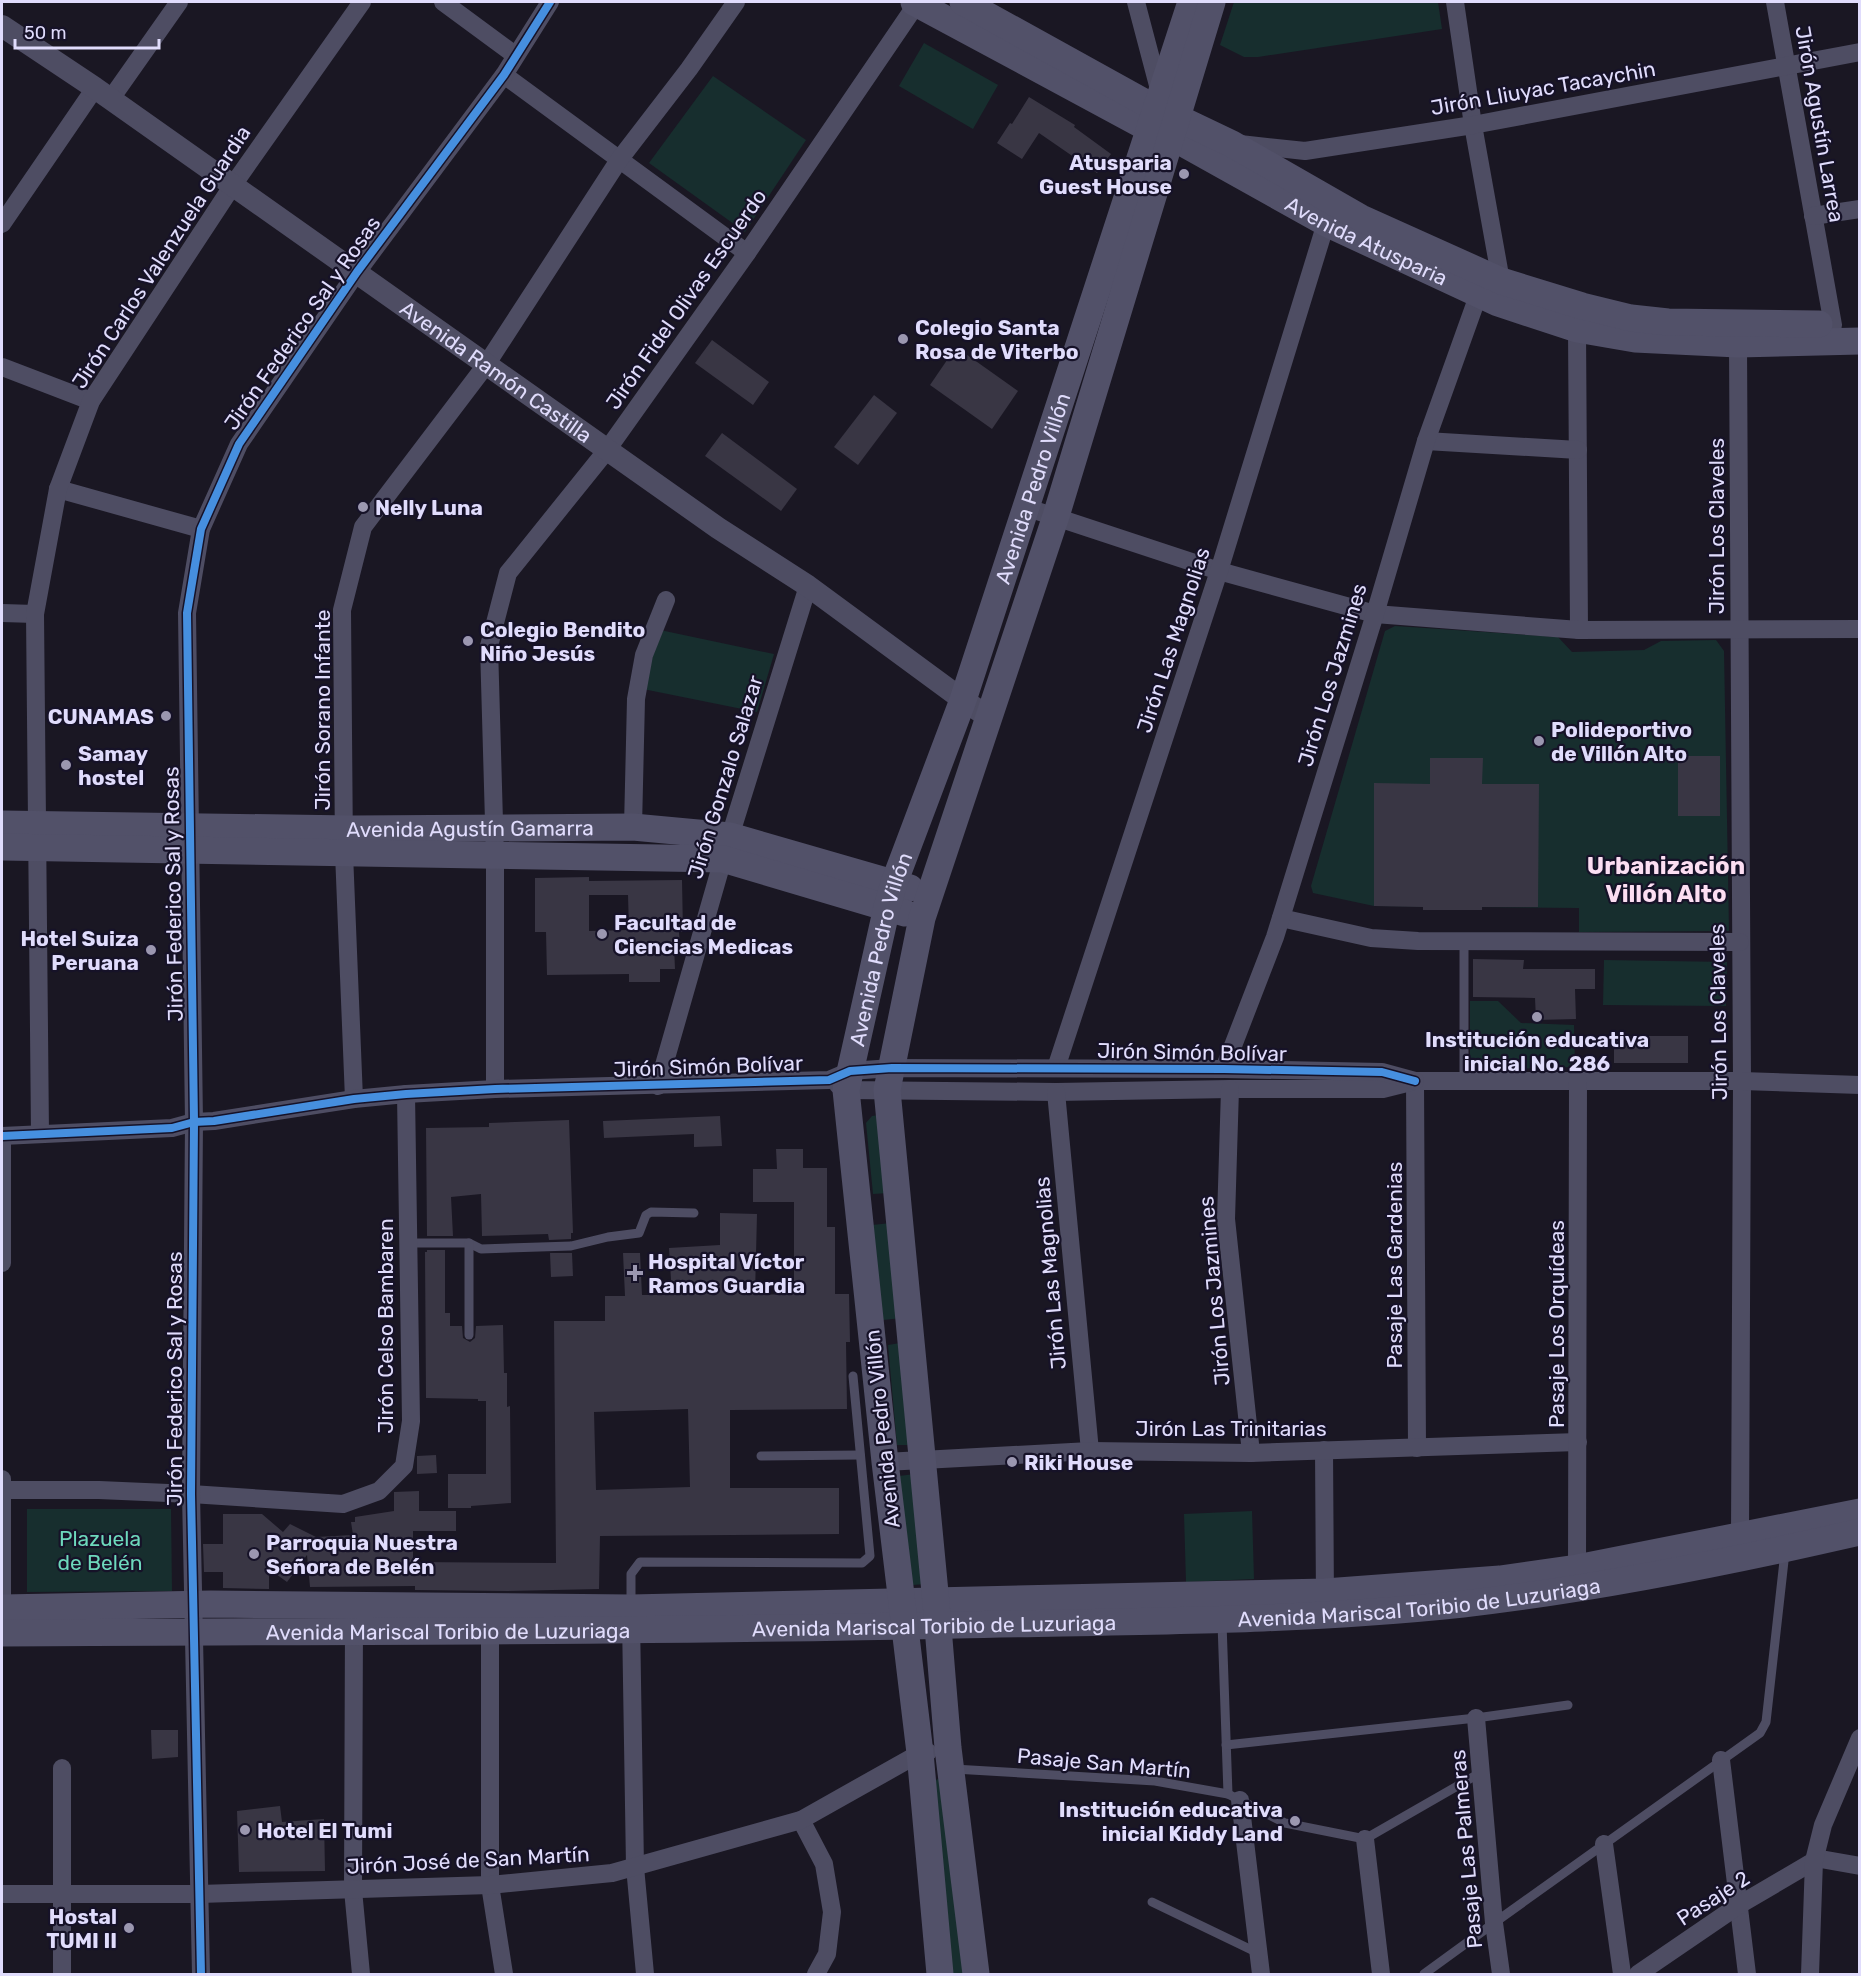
<svg xmlns="http://www.w3.org/2000/svg" width="1861" height="1976" viewBox="0 0 1861 1976" font-family="Rubik,sans-serif">
<style>
.green{fill:#172e2e}
.building{fill:#393644;fill-rule:evenodd}
.lines{fill:none;stroke-linecap:round;stroke-linejoin:round}
.service{stroke:#4e4d63;stroke-width:9}
.minor{stroke:#4e4d63;stroke-width:18}
.tertiary{stroke:#4e4d63;stroke-width:22}
.secondary{stroke:#525169;stroke-width:27}
.cycleway-casing{stroke:#161228;stroke-width:11}
.cycleway{stroke:#468fdf;stroke-width:8}
.poi-dot{fill:#9b97b0;stroke:#161228;stroke-width:2}
.labels{text-anchor:middle;dominant-baseline:central;stroke-width:4.5;stroke-linejoin:round;paint-order:stroke}
.street-label{font-size:21px;fill:#e0dcfc;stroke:#161228}
.poi-label{font-size:21px;font-weight:bold;fill:#e0dcfc;stroke:#161228;text-anchor:start}
.park-label{font-size:21px;fill:#6dd8bc;stroke:#161228}
.quarter-label{font-size:24px;font-weight:bold;fill:#fcdef2;stroke:#161228}
</style>
<rect width="100%" height="100%" fill="#1a1723"/>
<!-- green -->
<g class="green">
<polygon points="1234,2 1438,2 1442,29 1258,57 1244,57 1220,45"/>
<polygon points="924,43 998,85 973,129 899,86"/>
<polygon points="713,76 806,140 745,232 649,163"/>
<polygon points="1395,626 1558,637 1572,652 1644,650 1661,641 1716,640 1724,651 1729,931 1579,932 1579,908 1374,906 1313,893 1311,886 1385,631"/>
<polygon points="660,630 774,654 757,712 643,689"/>
<polygon points="1604,960 1727,962 1726,1006 1603,1005"/>
<polygon points="1470,1001 1498,1001 1521,1023 1574,1025 1575,1067 1480,1070 1470,1060"/>
<polygon points="879,1115 889,1193 873,1194 866,1123 872,1116"/>
<polygon points="891,1223 902,1318 883,1320 872,1225"/>
<polygon points="906,1342 914,1445 897,1445 888,1345"/>
<polygon points="915,1474 927,1584 912,1585 899,1476"/>
<polygon points="27,1509 171,1509 172,1591 27,1592"/>
<polygon points="1252,1511 1254,1579 1186,1582 1184,1514"/>
<polygon points="939,1778 969,1974 951,1974 934,1782"/>
</g>
<!-- building -->
<g class="building">
<polygon points="1029,97 1075,125 1074,127 1111,154 1097,173 1039,133 1022,159 997,143 1010,123 1012,124"/>
<polygon points="712,340 769,382 753,405 695,363"/>
<polygon points="956,347 1018,391 992,429 930,385"/>
<polygon points="874,395 897,413 858,465 834,447"/>
<polygon points="722,433 797,489 781,511 705,456"/>
<rect x="1678" y="756" width="42" height="60"/>
<polygon points="1430,758 1483,758 1482,784 1539,784 1538,907 1482,907 1482,910 1423,910 1423,907 1374,906 1374,783 1430,784"/>
<path d="M589 877V881L682 880 683 932H679L680 946H674L675 969H660V982H629V974L547 975 546 932H535V878ZM589 895H628L629 930 589 931Z"/>
<polygon points="1473,959 1524,960 1523,969 1595,969 1595,989 1575,989 1576,1019 1536,1020 1535,998 1473,997"/>
<rect x="1614" y="1036" width="74" height="27"/>
<polygon points="720,1116 722,1146 694,1147 694,1134 604,1138 603,1121"/>
<polygon points="569,1120 573,1233 571,1233 571,1239 549,1240 548,1234 482,1236 481,1194 451,1197 453,1236 427,1236 426,1128 489,1127 489,1123"/>
<path d="M776 1149H803V1168H827V1227H835V1294H849L850 1342H846L847 1409 730 1410V1488H839V1534L600 1536 599 1589 506 1591 415 1590V1586L310 1587 307 1555 287 1582 269 1569V1589L223 1588V1572H204L203 1544H223V1514H262L283 1532 290 1524 316 1537 353 1535 351 1522H355V1517L394 1511V1492L419 1491V1511H456V1531H413V1562L556 1563 554 1321H605V1296H625L623 1253H640L642 1295H672L669 1248 720 1245V1213L757 1214 755 1295 794 1294V1202H753V1169H777ZM688 1409 690 1487 596 1490 594 1412Z"/>
<polygon points="427,1250 445,1250 445,1313 450,1313 450,1326 462,1326 463,1338 470,1342 475,1338 476,1326 503,1325 504,1373 507,1373 507,1407 510,1406 511,1503 471,1506 471,1508 448,1508 448,1474 486,1474 486,1401 478,1401 478,1399 426,1398 425,1252 427,1252"/>
<polygon points="550,1253 572,1253 573,1276 551,1277"/>
<polygon points="436,1455 437,1473 417,1474 417,1456"/>
<polygon points="151,1730 178,1730 178,1757 152,1759"/>
<polygon points="280,1806 282,1822 324,1819 325,1871 239,1872 237,1811"/>
</g>
<g class="lines">
<!-- service -->
<g class="service">
<polyline points="1464,1081 1464,943"/>
<polyline points="408,1243 469,1243 481,1249 571,1246 608,1237 639,1233 646,1215 651,1212 694,1213"/>
<polyline points="469,1243 469,1335"/>
<polyline points="761,1456 860,1455"/>
<polyline points="631,1606 631,1574 640,1562 862,1563 870,1556 853,1376"/>
<polyline points="1222,1623 1228,1794"/>
<polyline points="1226,1745 1476,1718 1568,1705"/>
<polyline points="954,1769 1155,1781 1228,1794 1285,1823 1365,1839 1480,1773"/>
<polyline points="1152,1902 1258,1953"/>
<polyline points="1424,1974 1494,1923 1760,1733 1766,1722 1785,1552"/>
</g>
<!-- minor -->
<g class="minor">
<polyline points="443,2 515,55"/>
<polyline points="1136,2 1160,93"/>
<polyline points="1455,2 1473,125 1501,281"/>
<polyline points="1775,2 1833,325"/>
<polyline points="504,75 747,253"/>
<polyline points="110,100 179,2"/>
<polyline points="1240,144 1305,151 1473,125 1860,52"/>
<polyline points="1813,216 1860,209"/>
<polyline points="2,224 95,88"/>
<polyline points="1577,329 1579,630"/>
<polyline points="1738,344 1742,1081 1740,1535"/>
<polyline points="2,367 91,401"/>
<polyline points="1426,441 1578,450"/>
<polyline points="58,489 201,529"/>
<polyline points="1025,507 1219,571 1375,614 1579,630 1860,629"/>
<polyline points="2,613 35,614"/>
<polyline points="633,827 636,699 644,655 666,600"/>
<polyline points="1281,918 1371,938 1418,941 1740,942"/>
<polyline points="1056,1068 1219,571 1326,223"/>
<polyline points="1224,1069 1275,937 1375,614 1426,441 1479,293"/>
<polyline points="1415,1081 1417,1448"/>
<polyline points="838,1085 846,1090 1056,1092 1230,1089 1383,1089 1415,1081 1742,1081 1860,1085"/>
<polyline points="658,1086 723,859 808,586"/>
<polyline points="495,1089 495,857 489,646 508,573 607,450 747,253 918,2"/>
<polyline points="1230,1089 1226,1219 1251,1453"/>
<polyline points="1056,1092 1090,1451"/>
<polyline points="354,1099 344,853 342,610 363,527 486,365 619,160 689,69 736,2"/>
<polyline points="40,1134 35,614 58,489 91,401 233,185 362,2"/>
<polyline points="2,1136 172,1128 194,1122 214,1121 354,1099 406,1094 495,1089 829,1080 850,1071 892,1068 1224,1069 1382,1072 1415,1081"/>
<polyline points="2,1263 2,1136"/>
<polyline points="1324,1450 1325,1601"/>
<polyline points="885,1462 1090,1451 1251,1453 1578,1442"/>
<polyline points="2,1490 99,1490 191,1494 343,1504 379,1491 404,1466 411,1421 406,1094"/>
<polyline points="1577,1568 1578,1080"/>
<polyline points="2,1618 2,1479"/>
<polyline points="631,1619 635,1867 645,1974"/>
<polyline points="354,1622 353,1890 361,1974"/>
<polyline points="490,1631 490,1885 504,1974"/>
<polyline points="1476,1718 1494,1923 1501,1974"/>
<polyline points="1721,1760 1747,1974"/>
<polyline points="1240,1800 1261,1974"/>
<polyline points="801,1820 824,1864 832,1912 827,1954 816,1974"/>
<polyline points="1365,1839 1381,1974"/>
<polyline points="1604,1844 1622,1974"/>
<polyline points="1815,1858 1860,1866"/>
<polyline points="2,1894 199,1894 490,1885 612,1873 801,1820 920,1753 928,1752"/>
<polyline points="62,1974 62,1768"/>
<polyline points="201,1974 191,1494 194,1122 187,613 201,529 239,444 357,272 504,75 550,2"/>
<polyline points="1638,1974 1739,1905 1814,1861"/>
<polyline points="1810,1974 1814,1861 1823,1825 1860,1738"/>
</g>
<!-- tertiary -->
<path class="tertiary" id="s1" d="M2 26 95 88 718 528 808 586 963 700 990 718"/>
<!-- secondary -->
<g class="secondary">
<path id="s2" d="M914 2 1148 128 1172 137 1326 223 1498 303 1577 329 1635 339 1738 344 1860 341"/>
<polyline points="963,2 1144,102 1232,144 1361,218 1501,281 1582,306 1631,318 1668,322 1819,324"/>
<path id="s3" d="M2 824 352 829 633 827 730 836 910 888"/>
<polyline points="2,847 723,859 905,913"/>
<polyline points="2,1608 211,1604 631,1608 1325,1592 1500,1579 1577,1568 1860,1512"/>
<path id="s4" d="M2 1633C320 1631 639 1632 957 1625 1126 1621 1295 1622 1463 1604 1596 1589 1729 1562 1860 1532"/>
<path id="s5" d="M940 1974 920 1753 885 1462 846 1090 887 907 894 883 963 700 1191 2"/>
<polyline points="976,1974 948,1748 936,1603 887,1090 922,918 1056,516 1212,2"/>
</g>
<!-- cycleway casing -->
<g class="cycleway-casing">
<g id="cycleway">
<polyline points="2,1136 172,1128 194,1122 214,1121 354,1099 406,1094 495,1089 829,1080 850,1071 892,1068 1224,1069 1382,1072 1415,1081"/>
<polyline points="201,1974 191,1494 194,1122 187,613 201,529 239,444 357,272 504,75 550,2"/>
</g>
</g>
<!-- cycleway -->
<use href="#cycleway" class="cycleway"/>
</g>
<!-- markers -->
<g class="poi-dot">
<circle cx="1184" cy="174" r="6"/>
<circle cx="903" cy="339" r="6"/>
<circle cx="363" cy="507" r="6"/>
<circle cx="468" cy="641" r="6"/>
<circle cx="166" cy="716" r="6"/>
<circle cx="1539" cy="741" r="6"/>
<circle cx="66" cy="765" r="6"/>
<circle cx="602" cy="934" r="6"/>
<circle cx="151" cy="950" r="6"/>
<circle cx="1537" cy="1017" r="6"/>
<path d="M632 1264h6v6h6v6h-6v6h-6v-6h-6v-6h6z"/>
<circle cx="1012" cy="1462" r="6"/>
<circle cx="254" cy="1554" r="6"/>
<circle cx="1295" cy="1821" r="6"/>
<circle cx="245" cy="1830" r="6"/>
<circle cx="129" cy="1928" r="6"/>
</g>
<g class="labels">
<!-- street labels -->
<g class="street-label">
<text transform="translate(1543 88) rotate(-10)">Jirón Lliuyac Tacaychin</text>
<text transform="translate(1820 124) rotate(80)">Jirón Agustín Larrea</text>
<text stroke="none"><textPath href="#s2" startOffset="512">Avenida Atusparia</textPath></text>
<text transform="translate(161 257) rotate(-57)">Jirón Carlos Valenzuela Guardia</text>
<text transform="translate(686 299) rotate(-55)">Jirón Fidel Olivas Escuerdo</text>
<text transform="translate(302 323) rotate(-55)">Jirón Federico Sal y Rosas</text>
<text stroke="none"><textPath href="#s1" startOffset="603">Avenida Ramón Castilla</textPath></text>
<text stroke="none"><textPath href="#s5" startOffset="1520">Avenida Pedro Villón</textPath></text>
<text transform="translate(1716 526) rotate(-90)">Jirón Los Claveles</text>
<text transform="translate(1173 640) rotate(-72)">Jirón Las Magnolias</text>
<text transform="translate(1332 675) rotate(-73)">Jirón Los Jazmines</text>
<text transform="translate(322 710) rotate(-90)">Jirón Sorano Infante</text>
<text transform="translate(725 777) rotate(-73)">Jirón Gonzalo Salazar</text>
<text stroke="none"><textPath href="#s3" startOffset="468">Avenida Agustín Gamarra</textPath></text>
<text transform="translate(173 894) rotate(-91)">Jirón Federico Sal y Rosas</text>
<text stroke="none"><textPath href="#s5" startOffset="1034">Avenida Pedro Villón</textPath></text>
<text transform="translate(1718 1012) rotate(-91)">Jirón Los Claveles</text>
<text transform="translate(1192 1052) rotate(1)">Jirón Simón Bolívar</text>
<text transform="translate(708 1066) rotate(-2)">Jirón Simón Bolívar</text>
<text transform="translate(1394 1265) rotate(-90)">Pasaje Las Gardenias</text>
<text transform="translate(1050 1273) rotate(-95)">Jirón Las Magnolias</text>
<text transform="translate(1214 1291) rotate(-95)">Jirón Los Jazmines</text>
<text transform="translate(1556 1324) rotate(-90)">Pasaje Los Orquídeas</text>
<text transform="translate(385 1326) rotate(-90)">Jirón Celso Bambaren</text>
<text transform="translate(174 1379) rotate(-90)">Jirón Federico Sal y Rosas</text>
<text x="1231" y="1428">Jirón Las Trinitarias</text>
<text transform="translate(882 1429) rotate(-96)">Avenida Pedro Villón</text>
<text stroke="none"><textPath href="#s4" startOffset="1418">Avenida Mariscal Toribio de Luzuriaga</textPath></text>
<text stroke="none"><textPath href="#s4" startOffset="932">Avenida Mariscal Toribio de Luzuriaga</textPath></text>
<text stroke="none"><textPath href="#s4" startOffset="446">Avenida Mariscal Toribio de Luzuriaga</textPath></text>
<text transform="translate(1104 1763) rotate(5)">Pasaje San Martín</text>
<text transform="translate(1466 1849) rotate(-95)">Pasaje Las Palmeras</text>
<text transform="translate(468 1860) rotate(-3)">Jirón José de San Martín</text>
<text transform="translate(1713 1898) rotate(-33)">Pasaje 2</text>
</g>
<!-- poi labels -->
<g class="poi-label">
<text x="1172" y="162" text-anchor="end">Atusparia<tspan x="1172" dy="24">Guest House</tspan></text>
<text x="915" y="327">Colegio Santa<tspan x="915" dy="24">Rosa de Viterbo</tspan></text>
<text x="375" y="507">Nelly Luna</text>
<text x="480" y="629">Colegio Bendito<tspan x="480" dy="24">Niño Jesús</tspan></text>
<text x="154" y="716" text-anchor="end">CUNAMAS</text>
<text x="1551" y="729">Polideportivo<tspan x="1551" dy="24">de Villón Alto</tspan></text>
<text x="78" y="753">Samay<tspan x="78" dy="24">hostel</tspan></text>
<text x="614" y="922">Facultad de<tspan x="614" dy="24">Ciencias Medicas</tspan></text>
<text x="139" y="938" text-anchor="end">Hotel Suiza<tspan x="139" dy="24">Peruana</tspan></text>
<text x="1537" y="1039" text-anchor="middle">Institución educativa<tspan x="1537" dy="24">inicial No. 286</tspan></text>
<text x="648" y="1261">Hospital Víctor<tspan x="648" dy="24">Ramos Guardia</tspan></text>
<text x="1024" y="1462">Riki House</text>
<text x="266" y="1542">Parroquia Nuestra<tspan x="266" dy="24">Señora de Belén</tspan></text>
<text x="1283" y="1809" text-anchor="end">Institución educativa<tspan x="1283" dy="24">inicial Kiddy Land</tspan></text>
<text x="257" y="1830">Hotel El Tumi</text>
<text x="117" y="1916" text-anchor="end">Hostal<tspan x="117" dy="24">TUMI II</tspan></text>
</g>
<!-- park labels -->
<g class="park-label">
<text x="100" y="1538">Plazuela<tspan x="100" dy="24">de Belén</tspan></text>
</g>
<!-- quarter labels -->
<g class="quarter-label">
<text x="1666" y="866">Urbanización<tspan x="1666" dy="28">Villón Alto</tspan></text>
</g>
</g>
<!-- border -->
<rect width="1861" height="1976" fill="none" stroke="#e0dcfc" stroke-width="6"/>
<!-- scale -->
<path d="M15 39v9h144v-9" fill="none" stroke="#e0dcfc" stroke-width="3"/>
<text x="24" y="39" font-size="18" fill="#e0dcfc" stroke="#161228" stroke-width="4.5" paint-order="stroke">50 m</text>
</svg>
